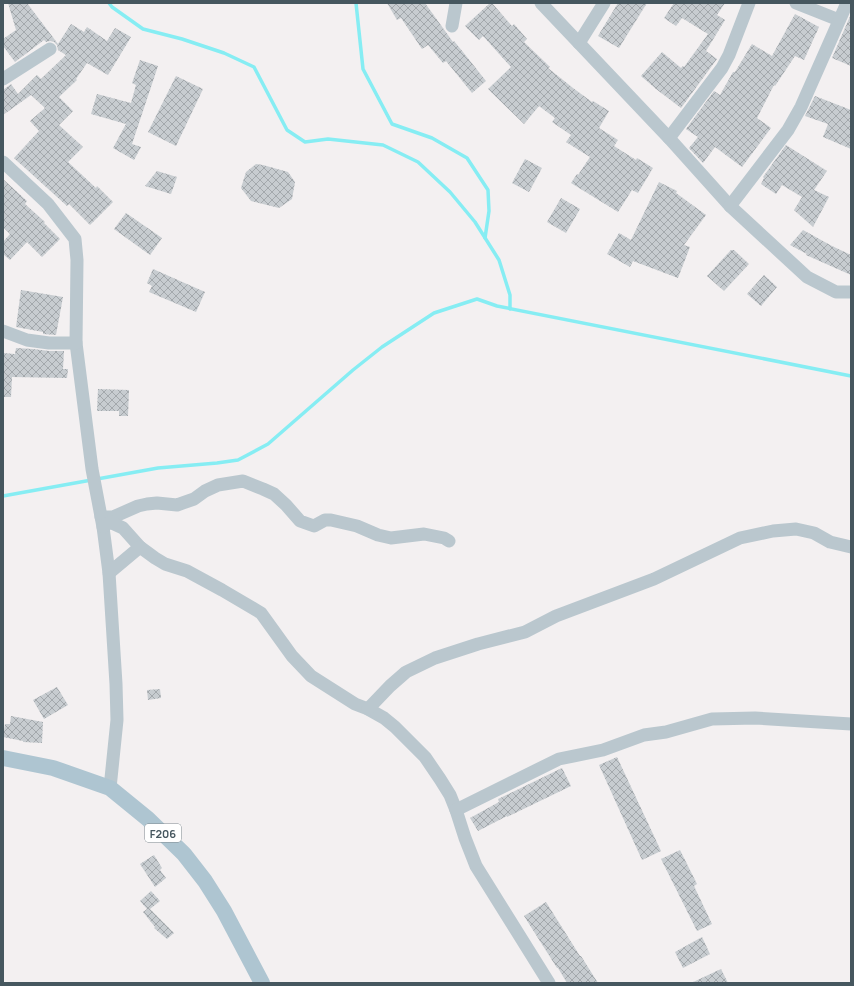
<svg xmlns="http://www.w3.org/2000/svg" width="854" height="986" viewBox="0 0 854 986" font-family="Manrope,sans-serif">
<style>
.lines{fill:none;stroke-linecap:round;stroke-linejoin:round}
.stream{stroke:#86edf3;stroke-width:3.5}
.building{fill:url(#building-cross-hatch)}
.minor{stroke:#bac7ce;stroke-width:13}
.major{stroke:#aec5d1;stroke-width:16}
.labels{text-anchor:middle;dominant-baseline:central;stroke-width:3;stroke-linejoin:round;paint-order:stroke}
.shield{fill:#fff;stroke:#7e898f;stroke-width:1}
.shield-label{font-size:11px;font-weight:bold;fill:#46575f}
</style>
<defs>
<pattern id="building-cross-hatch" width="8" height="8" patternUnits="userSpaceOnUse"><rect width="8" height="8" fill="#c7ccd0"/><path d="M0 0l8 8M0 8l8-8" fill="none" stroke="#a3a8ac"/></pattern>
</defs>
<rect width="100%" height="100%" fill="#f3f0f1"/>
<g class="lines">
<!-- stream -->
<g class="stream">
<polyline points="109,3 112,7 143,29 182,39 224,53 254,67 287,130 305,142 328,139 383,145 418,162 450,192 475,222 499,260 510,295 510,309"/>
<polyline points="356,3 363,69 392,124 432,138 467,158 488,190 489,211 485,238"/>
<polyline points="3,496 158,468 217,463 238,460 268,444 353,370 382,347 434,313 477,299 497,306 851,376"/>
</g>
</g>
<!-- building -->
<g class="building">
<polygon points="8,3 27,3 58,44 71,24 84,32 87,27 107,41 115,28 131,37 108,75 87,63 76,79 77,80 59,97 73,111 59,125 83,147 68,162 96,188 97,186 113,202 90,225 69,204 67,206 14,158 39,131 30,121 45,108 31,95 3,115 3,90 11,84 18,94 37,75 41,79 66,55 58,50 57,45 54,42 50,41 46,42 44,40 15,62 3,46 3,39 16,30"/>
<polygon points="387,3 425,3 453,42 454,41 463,52 486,81 472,93 446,61 443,63 428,45 422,49 401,18 397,20"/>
<polygon points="490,3 492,3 512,26 514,24 527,39 524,42 550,67 548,68 573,88 592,102 593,101 609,111 599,128 618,140 614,146 636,160 637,158 653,168 638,193 632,190 618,212 571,183 577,174 578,175 590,157 566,142 571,135 552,122 555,118 539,106 524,124 488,89 511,67 483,36 479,40 465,26"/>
<polygon points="618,3 647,3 619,48 598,36"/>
<polygon points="674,3 725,3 717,15 725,20 706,51 717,59 681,108 656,89 641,76 662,52 681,68 683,66 684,67 708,34 682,18 676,26 664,18"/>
<polygon points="795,14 819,27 804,60 795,56 775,86 774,85 757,118 771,128 742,167 715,147 703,163 689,148 698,137 686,129 714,91 720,95 733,72 735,72 752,44 772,56"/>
<polygon points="851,14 851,66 832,58"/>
<polygon points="140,60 158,66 132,144 141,147 134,160 113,148 126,124 91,114 97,94 131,103 136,85 132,83"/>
<polygon points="176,76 203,89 176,146 148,132"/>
<polygon points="815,96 851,110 851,149 823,137 828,124 805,116"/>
<polygon points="786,145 827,171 814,190 829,197 813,227 794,210 802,197 782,185 776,194 761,184 764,178 763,177"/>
<polygon points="525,159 542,168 529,192 512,183"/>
<polygon points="256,164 263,165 288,172 295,182 292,199 279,208 251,201 241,188 246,172"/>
<polygon points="157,171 177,177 171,194 145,186"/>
<polygon points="3,179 27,201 25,204 45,222 44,223 60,239 42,257 27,242 10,260 3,254 3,242 10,234 3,227"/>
<polygon points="659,182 677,191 676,193 706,215 684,245 690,247 678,278 633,261 630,267 607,254 619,233 631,240"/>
<polygon points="561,198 580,209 566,233 547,222"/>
<polygon points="126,213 162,238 150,255 114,229"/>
<polygon points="803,230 832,246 851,255 851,275 806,255 807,254 790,245"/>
<polygon points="731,250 734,250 749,264 724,291 707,276"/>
<polygon points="153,269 205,292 196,312 149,292 152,286 147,283"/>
<polygon points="764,275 777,287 761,306 747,294"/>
<polygon points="21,290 63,297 56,335 43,334 43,332 16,327"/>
<polygon points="16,348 33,349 49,351 64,351 63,369 68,369 67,378 12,377 11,397 3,397 3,353 15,354"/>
<polygon points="98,389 129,390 128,416 119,416 119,411 97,411"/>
<polygon points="57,687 68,705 44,719 33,700"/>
<polygon points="160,689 161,698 148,700 147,690"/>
<polygon points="11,716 43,722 42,743 23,742 23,741 3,737 5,724 10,724"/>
<polygon points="617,757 661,851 642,860 599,765"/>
<polygon points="562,768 571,786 507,817 507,816 478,831 470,818 499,802 498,799"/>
<polygon points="680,850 697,884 694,886 712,924 697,931 661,859"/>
<polygon points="154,855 162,868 160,870 166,878 155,887 140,864"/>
<polygon points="151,891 160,901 150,909 174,933 167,939 154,928 155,927 143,912 147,909 140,901"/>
<polygon points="546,902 580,956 581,956 598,983 567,983 558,968 557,968 524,916"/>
<polygon points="702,937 710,954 683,968 675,952"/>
<polygon points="721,969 728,983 691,983"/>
</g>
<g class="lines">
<!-- minor -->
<g class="minor">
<polyline points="541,3 669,138 730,206 807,277 836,292 851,292"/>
<polyline points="796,3 839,20"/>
<polyline points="452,26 456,3"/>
<polyline points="579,43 604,3"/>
<polyline points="3,79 50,49"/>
<polyline points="669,138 722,68 729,55 749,3"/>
<polyline points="3,162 48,204 75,239 77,260 76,343 92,469 103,527 109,573 116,684 117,720 110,788"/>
<polyline points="730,206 788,130 801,107 847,3"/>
<polyline points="3,331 27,340 49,343 76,343"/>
<polyline points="101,517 113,517 138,506 147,504 157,503 177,505 194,499 205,491 218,485 243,481 263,489 274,494 286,505 300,521 314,526 325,520 331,520 357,526 378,535 391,538 424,534 444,538 449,541"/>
<polyline points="103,527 110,522 123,528 140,547 155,558 165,564 187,571 222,590 261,613 292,656 311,676 355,704 368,709 384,718 395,727 425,757 440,779 450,795 456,810 465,838 476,866 549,983"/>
<polyline points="109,573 140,547"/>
<polyline points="368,709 390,686 406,672 435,658 478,644 525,632 556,616 654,579 740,538 773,531 796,529 814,533 830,542 851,547"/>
<polyline points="456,810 559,759 603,750 644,735 666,732 712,719 755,718 851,724"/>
</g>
<!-- major -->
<polyline class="major" points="3,758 53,768 110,788 148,819 184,854 205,881 224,911 262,983"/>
</g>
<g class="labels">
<!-- shield labels -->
<rect class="shield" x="145" y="824" width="36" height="18" rx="3"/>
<g class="shield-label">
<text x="163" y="833">F206</text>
</g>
</g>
<!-- border -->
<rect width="854" height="986" fill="none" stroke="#46575f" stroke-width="8"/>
</svg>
